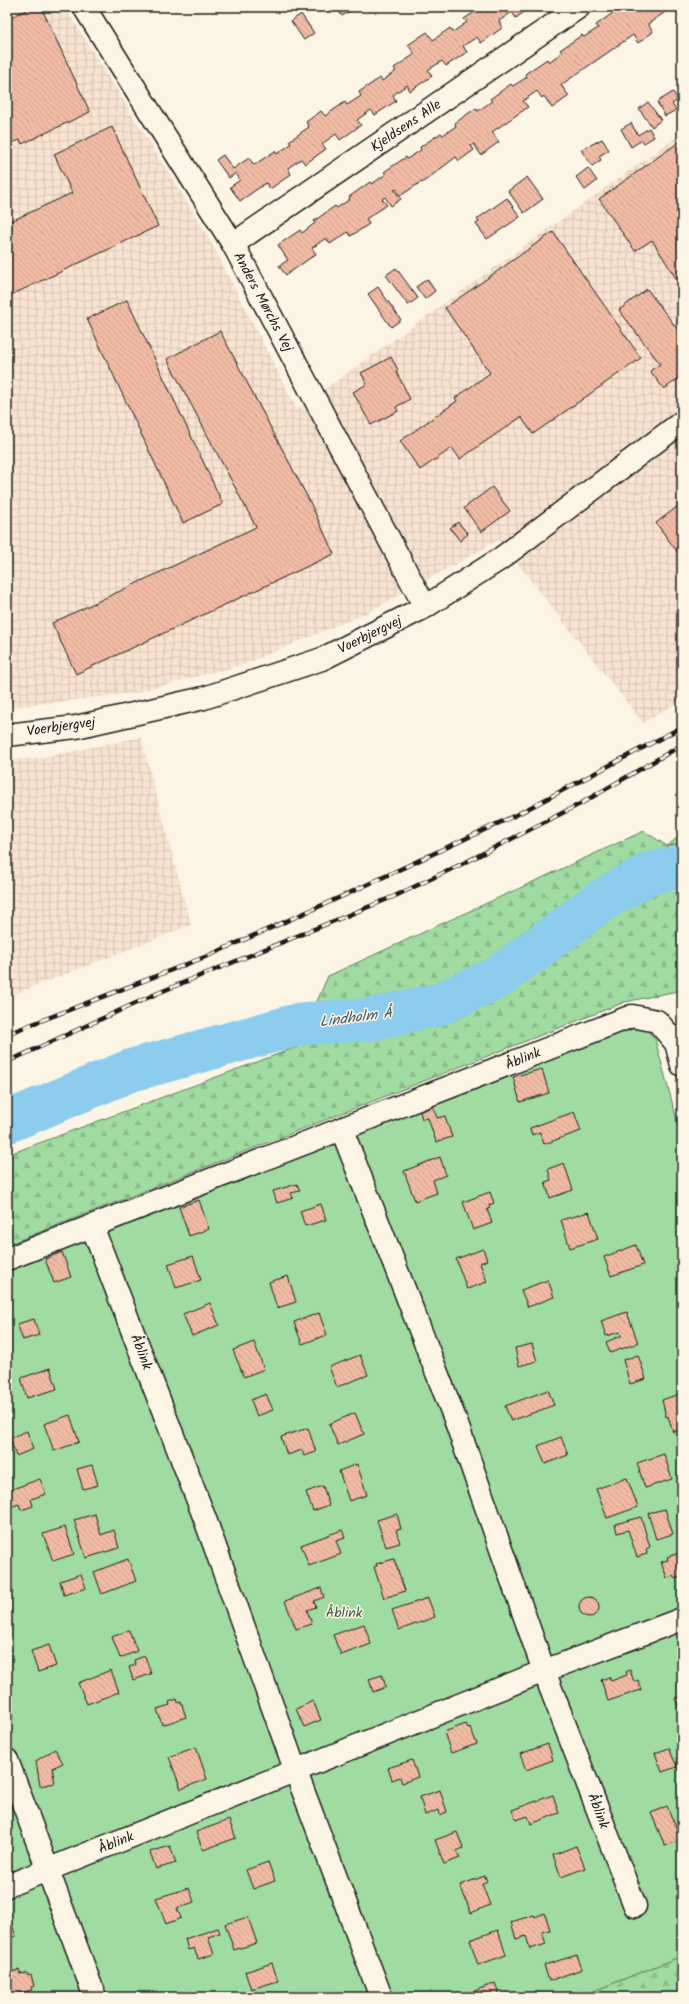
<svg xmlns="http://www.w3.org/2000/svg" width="689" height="2004" viewBox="0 0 689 2004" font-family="Kalam,sans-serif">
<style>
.industrial{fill:url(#industrial-grid)}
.green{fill:#a0dba1;stroke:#5e7c5e}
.forest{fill:url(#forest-firs);stroke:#5e7c5e}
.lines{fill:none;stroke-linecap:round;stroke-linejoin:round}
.river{stroke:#8ccced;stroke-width:43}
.building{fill:url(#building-back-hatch);stroke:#1c1c1c}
.street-casing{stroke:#1c1c1c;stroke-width:25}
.secondary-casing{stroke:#1c1c1c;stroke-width:25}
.street{stroke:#fcf5e5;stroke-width:22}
.secondary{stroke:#fcf5e5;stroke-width:22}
.rail-casing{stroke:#1c1c1c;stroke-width:4.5}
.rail{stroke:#fcf5e5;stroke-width:3;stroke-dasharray:9;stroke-linecap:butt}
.labels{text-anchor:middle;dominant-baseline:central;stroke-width:3;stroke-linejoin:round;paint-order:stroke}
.street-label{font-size:14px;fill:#1c1c1c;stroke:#fcf5e5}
.park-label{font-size:14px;fill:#454;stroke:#fcf5e5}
.water-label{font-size:15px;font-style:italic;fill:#435a65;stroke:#fcf5e5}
</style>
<defs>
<pattern id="industrial-grid" width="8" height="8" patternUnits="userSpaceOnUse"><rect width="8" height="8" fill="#f9e4d2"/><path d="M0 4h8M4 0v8" fill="none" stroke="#d5c3b4"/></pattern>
<pattern id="forest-firs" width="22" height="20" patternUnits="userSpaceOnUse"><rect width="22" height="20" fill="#a0dba1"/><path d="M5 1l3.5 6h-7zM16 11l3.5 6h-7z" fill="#89bb8a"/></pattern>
<pattern id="building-back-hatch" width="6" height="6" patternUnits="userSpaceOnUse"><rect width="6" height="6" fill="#f1bba5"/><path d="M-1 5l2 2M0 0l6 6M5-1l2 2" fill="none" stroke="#cea08d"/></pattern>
</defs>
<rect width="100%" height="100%" fill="#fcf5e5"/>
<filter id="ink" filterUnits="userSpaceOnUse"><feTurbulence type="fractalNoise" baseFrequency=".025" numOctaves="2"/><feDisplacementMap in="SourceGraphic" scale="8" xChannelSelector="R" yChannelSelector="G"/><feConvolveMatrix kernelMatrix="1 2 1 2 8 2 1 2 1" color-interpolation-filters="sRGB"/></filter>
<g filter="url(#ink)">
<!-- industrial -->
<g class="industrial">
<polygon points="7,7 65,7 209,238 297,409 682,133 682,700 643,723 499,540 369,612 245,664 135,693 7,708"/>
<polygon points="141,737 191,925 7,997 7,760 40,758"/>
</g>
<!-- green -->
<polygon class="green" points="637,1025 646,1029 655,1039 682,1139 682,1956 579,1997 7,1997 7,1270"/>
<!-- forest -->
<g class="forest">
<polygon points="644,831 667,846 682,834 682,843 667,846 682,897 682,990 625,1002 7,1245 7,1155 297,1047 328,976"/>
<polygon points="682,1956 682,1997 579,1997"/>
</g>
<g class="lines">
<!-- river -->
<polyline class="river" points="7,1122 129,1071 300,1024 373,1019 440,1004 497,978 604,899 648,874 682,866"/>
</g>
<!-- building -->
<g class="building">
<polygon points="33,7 41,7 90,112 22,144 20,140 7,145 7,19"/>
<polygon points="336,7 349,7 352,10 342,16"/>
<polygon points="482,7 531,7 516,18 512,12 499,21 502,28 481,43 477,37 463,46 467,52 446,66 442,61 428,70 432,76 410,91 407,85 393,95 396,101 375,115 371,110 357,120 361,125 340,140 336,134 322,144 326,149 305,164 301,159 288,168 291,174 290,175 270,189 266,183 240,201 230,187 240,180 236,173 229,178 216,160 223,155 233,169 249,158 254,165 275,151 277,154 291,144 289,141 309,127 306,122 321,111 325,116 345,102 347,105 361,96 359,92 380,78 382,81 396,71 394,68 415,54 408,45 427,32 433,40 450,28 453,32 467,22 464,19"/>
<polygon points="627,7 665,7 668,10 648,24 653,32 638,43 633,35 561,85 569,96 552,108 544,96 542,98 537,91 523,101 528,107 492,132 499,142 481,155 474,144 471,146 474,150 459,161 456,157 422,183 421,182 400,196 396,189 394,190 401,199 391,206 385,197 382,199 387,205 366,219 369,224 351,236 348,232 330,244 326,238 312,248 316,254 286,275 279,266 288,260 278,245 300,230 302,233 315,223 314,221 335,206 337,208 350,199 349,197 370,182 372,184 386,174 384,172 406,157 407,159 421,150 420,147 441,133 443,135 456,126 455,123 476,108 478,111 492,101 490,99 511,84 513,86 527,77 525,74 547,59 549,62 562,52 560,50 582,35 584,37 598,28 596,25 617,10 619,13"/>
<polygon points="301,14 314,33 304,40 291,21"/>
<polygon points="673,92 678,100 672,104 676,110 665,116 657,102"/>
<polygon points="648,102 661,120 652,127 639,109"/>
<polygon points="631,123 638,135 649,128 654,137 644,143 642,140 631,147 621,129"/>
<polygon points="112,127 158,226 7,297 7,223 72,193 54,154"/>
<polygon points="602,139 609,150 599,156 601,160 592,166 581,150"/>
<polygon points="682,140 682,288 652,240 635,251 599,199"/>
<polygon points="588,168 597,181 585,190 576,177"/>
<polygon points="527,177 543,199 524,213 508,191"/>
<polygon points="507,198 520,217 487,239 476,224 479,222 477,219"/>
<polygon points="553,232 641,358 533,434 521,417 460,459 452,448 420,470 400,441 457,401 455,398 490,373 445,308"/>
<polygon points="396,268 418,298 408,305 386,275"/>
<polygon points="427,279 435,291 425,299 416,287"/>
<polygon points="378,287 401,320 391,327 368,294"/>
<polygon points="647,289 682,335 682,376 664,389 650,371 660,364 619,310"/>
<polygon points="127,300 223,504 183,523 87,319"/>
<polygon points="220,331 310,502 334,554 76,674 52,623 256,527 167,359"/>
<polygon points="391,357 398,370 396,371 410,399 396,407 398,411 371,425 353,392 367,384 361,373"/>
<polygon points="492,487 510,511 481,532 464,508"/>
<polygon points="682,503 682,558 656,523"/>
<polygon points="458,522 468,534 460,541 450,528"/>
<polygon points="542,1069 549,1093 520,1102 513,1077"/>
<polygon points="433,1107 437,1118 445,1116 452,1137 436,1142 428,1118 422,1119 420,1111"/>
<polygon points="574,1112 581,1131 544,1144 540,1132 532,1135 530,1128"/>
<polygon points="440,1157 446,1175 433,1180 437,1193 415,1201 404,1171"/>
<polygon points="564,1163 573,1190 550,1198 545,1182 551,1180 548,1169"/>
<polygon points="297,1184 300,1191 291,1193 293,1198 277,1203 273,1191"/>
<polygon points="490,1192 494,1203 489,1205 490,1208 487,1209 492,1223 473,1230 463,1202"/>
<polygon points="199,1200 209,1229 189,1236 179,1207"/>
<polygon points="321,1204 326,1220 305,1226 300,1211"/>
<polygon points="589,1212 598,1239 570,1248 561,1220"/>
<polygon points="636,1245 643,1265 611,1276 604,1257"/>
<polygon points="483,1249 487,1260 480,1263 487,1282 467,1289 456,1259"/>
<polygon points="62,1252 71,1277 54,1283 45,1259"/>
<polygon points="193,1256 201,1280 176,1288 168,1264"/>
<polygon points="288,1276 296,1302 277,1308 269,1282"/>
<polygon points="548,1280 554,1297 528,1307 521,1290"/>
<polygon points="210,1303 219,1325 192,1336 183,1314"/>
<polygon points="627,1312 638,1343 610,1353 606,1342 621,1336 620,1332 606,1336 601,1321"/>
<polygon points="319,1313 327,1335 302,1344 294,1322"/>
<polygon points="34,1319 39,1335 23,1340 17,1324"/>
<polygon points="254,1342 264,1369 244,1377 233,1350"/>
<polygon points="532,1344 537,1361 519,1366 515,1348"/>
<polygon points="360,1355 368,1375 337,1387 329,1367"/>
<polygon points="638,1355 646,1379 630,1384 623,1360"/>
<polygon points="50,1368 57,1389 27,1398 21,1378"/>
<polygon points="548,1390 554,1405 511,1421 505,1406"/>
<polygon points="682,1393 682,1429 673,1432 668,1416 666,1417 662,1400"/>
<polygon points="266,1394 273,1410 257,1416 251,1400"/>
<polygon points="355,1413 364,1434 338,1445 329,1424"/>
<polygon points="70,1415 79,1442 54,1451 44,1424"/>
<polygon points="308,1428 316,1452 304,1456 302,1450 287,1455 281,1437"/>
<polygon points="27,1431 33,1449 16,1456 10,1438"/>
<polygon points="561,1437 568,1455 545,1464 538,1446"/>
<polygon points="664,1454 672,1479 645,1488 637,1463"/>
<polygon points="357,1464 367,1495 349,1501 339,1471"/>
<polygon points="92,1465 98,1485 83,1489 77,1469"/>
<polygon points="627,1478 638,1507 607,1518 596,1489"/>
<polygon points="40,1479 46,1494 31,1499 33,1506 21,1510 19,1504 7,1508 7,1491"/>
<polygon points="323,1486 329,1505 313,1511 306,1492"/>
<polygon points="665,1509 673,1534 656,1539 648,1513"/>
<polygon points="95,1514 101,1535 114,1530 119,1548 86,1558 74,1520"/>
<polygon points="397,1514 401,1529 396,1530 400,1543 386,1547 377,1520"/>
<polygon points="641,1517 650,1547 646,1549 647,1554 637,1557 628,1530 617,1533 615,1524"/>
<polygon points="65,1527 74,1554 53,1561 43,1534"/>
<polygon points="342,1530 345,1538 336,1541 341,1554 309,1566 301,1545"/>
<polygon points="682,1552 682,1576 675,1579 673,1576 667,1578 661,1562 668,1560 667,1557"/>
<polygon points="128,1559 136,1581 102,1594 94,1572"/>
<polygon points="394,1559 405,1591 384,1598 374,1567 377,1566 376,1564"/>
<polygon points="81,1574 86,1588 64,1595 60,1581"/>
<polygon points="321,1588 324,1597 314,1601 316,1607 307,1610 312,1624 296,1629 285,1601"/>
<circle cx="589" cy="1607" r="10"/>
<polygon points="428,1598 435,1617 399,1630 392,1610"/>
<polygon points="364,1624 371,1644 341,1655 333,1635"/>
<polygon points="129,1630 137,1651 120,1658 112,1637"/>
<polygon points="49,1645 56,1666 38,1672 31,1651"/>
<polygon points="145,1656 151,1674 133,1680 129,1667 136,1665 134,1660"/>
<polygon points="111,1670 119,1692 87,1704 78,1683"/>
<polygon points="630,1670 634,1682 638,1680 641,1690 608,1701 601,1680 609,1677 611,1681 627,1675 626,1672"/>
<polygon points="382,1675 386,1687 373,1692 369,1679"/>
<polygon points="682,1696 682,1717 675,1698"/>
<polygon points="177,1699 178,1703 181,1702 186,1717 162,1725 157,1709 170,1705 169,1702"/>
<polygon points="313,1701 321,1720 304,1727 296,1709"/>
<polygon points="466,1724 468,1728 470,1727 477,1744 451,1753 444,1732"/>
<polygon points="548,1744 553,1760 526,1770 520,1754"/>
<polygon points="196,1747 207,1779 181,1789 169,1757"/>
<polygon points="669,1748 677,1767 662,1772 655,1753"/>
<polygon points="55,1749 63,1763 52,1768 55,1783 40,1786 36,1761"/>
<polygon points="412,1760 418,1777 402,1783 400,1777 392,1780 388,1768"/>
<polygon points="440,1790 447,1812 440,1815 439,1810 425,1815 420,1797"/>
<polygon points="553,1795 559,1813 531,1824 528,1816 516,1820 512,1810"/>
<polygon points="667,1806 681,1840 665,1846 651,1813"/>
<polygon points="229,1820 236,1838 203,1850 196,1832"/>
<polygon points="457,1832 463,1848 457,1851 460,1858 444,1864 435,1840"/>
<polygon points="170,1846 176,1863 156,1869 150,1852"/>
<polygon points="576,1846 585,1868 561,1877 553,1855"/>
<polygon points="268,1862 275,1881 253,1889 246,1870"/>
<polygon points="485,1876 487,1881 482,1884 490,1905 471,1913 460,1885"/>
<polygon points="189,1888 194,1902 177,1908 181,1918 166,1924 156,1898"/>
<polygon points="7,1911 16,1936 7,1939"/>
<polygon points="545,1913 550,1930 542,1932 546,1944 530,1949 526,1936 516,1939 511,1922 534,1915 535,1917"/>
<polygon points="248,1917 257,1943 234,1950 225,1924"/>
<polygon points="218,1928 220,1933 208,1937 214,1954 198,1959 194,1948 188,1950 185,1939"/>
<polygon points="498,1930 506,1955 478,1965 470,1940"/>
<polygon points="577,1955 582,1969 549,1981 544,1965"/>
<polygon points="272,1963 278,1981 251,1989 245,1972"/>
<polygon points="19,1970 20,1974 27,1973 28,1976 31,1975 34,1986 31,1987 32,1990 19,1993 20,1997 7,1997 7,1973"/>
<polygon points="495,1983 500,1997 470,1997 469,1993"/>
</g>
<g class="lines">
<!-- street casing -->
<g class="street-casing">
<g id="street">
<polyline points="84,7 233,244 425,607"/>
<polyline points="233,244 579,7"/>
<polyline points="342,1130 455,1419 544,1671 635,1906"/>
<polyline points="92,1226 205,1519 296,1772 381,1997"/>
<polyline points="7,1259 632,1016 657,1021 676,1043 682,1065"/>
<polyline points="7,1760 95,1997"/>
<polyline points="7,1886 544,1671 682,1619"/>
</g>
</g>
<!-- secondary casing -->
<g class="secondary-casing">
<polyline id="secondary" points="7,735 76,727 204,698 322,659 425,607 500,559 682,422"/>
</g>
<!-- street -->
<use href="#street" class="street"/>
<!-- secondary -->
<use href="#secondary" class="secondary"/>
<!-- rail casing -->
<g class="rail-casing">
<g id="rail">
<polyline points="7,1034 210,955 345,895 516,815 682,727"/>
<polyline points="7,1062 158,993 395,896 468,861 580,804 682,745"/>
</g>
</g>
<!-- rail -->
<use href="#rail" class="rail"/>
</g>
</g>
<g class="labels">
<!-- street labels -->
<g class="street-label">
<text transform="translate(406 126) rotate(-34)">Kjeldsens Alle</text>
<text transform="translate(263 302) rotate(62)">Anders Mørchs Vej</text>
<text transform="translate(370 635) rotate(-26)">Voerbjergvej</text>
<text transform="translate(61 727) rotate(-8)">Voerbjergvej</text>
<text transform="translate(523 1059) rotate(-22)">Åblink</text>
<text transform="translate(141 1352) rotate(69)">Åblink</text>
<text transform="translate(598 1811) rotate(69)">Åblink</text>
<text transform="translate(116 1843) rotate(-22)">Åblink</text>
</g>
<!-- park labels -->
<g class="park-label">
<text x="344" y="1613">Åblink</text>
</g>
<!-- water labels -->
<g class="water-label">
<text transform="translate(356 1018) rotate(-7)">Lindholm Å</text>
</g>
</g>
<!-- margin -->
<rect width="689" height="2004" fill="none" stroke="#fcf5e5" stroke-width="24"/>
<rect x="12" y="12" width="665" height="1980" fill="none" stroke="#1c1c1c" stroke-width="1.5" filter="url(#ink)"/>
</svg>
